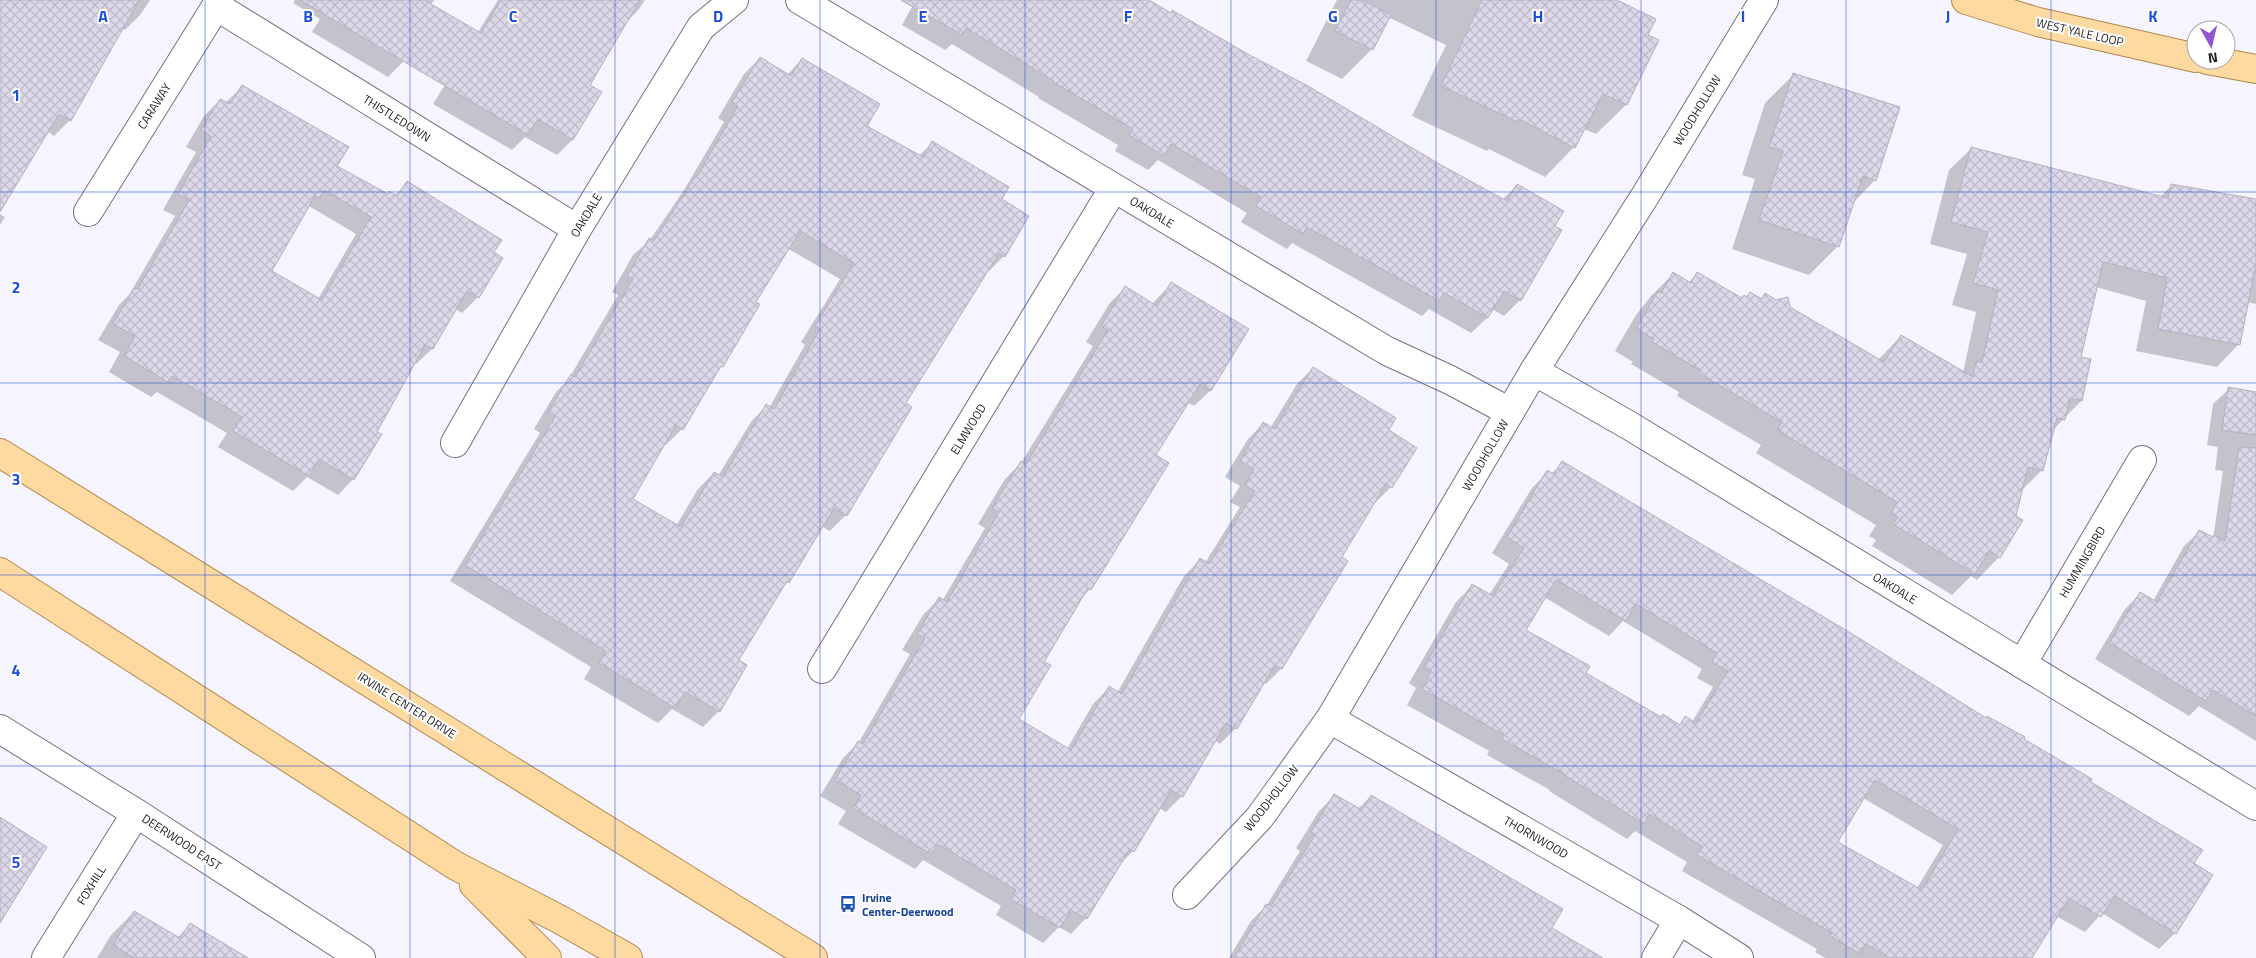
<svg xmlns="http://www.w3.org/2000/svg" width="2256" height="958" viewBox="0 0 2256 958" font-family="'Titillium Web',sans-serif">
<style>
.shadow{fill:#0003;fill-rule:evenodd}
.building{fill:url(#building-cross-hatch);stroke:#b4b0c1;fill-rule:evenodd}
.lines{fill:none;stroke-linecap:round;stroke-linejoin:round}
.minor-casing{stroke:#757281;stroke-width:30}
.major-casing{stroke:#b1884c;stroke-width:30}
.minor{stroke:#fff;stroke-width:28}
.major{stroke:#fed9a0;stroke-width:28}
.grid{fill:none;stroke:#1d4ed8;stroke-width:1;stroke-opacity:0.55}
.labels{text-anchor:middle;dominant-baseline:central;stroke-width:4;stroke-linejoin:round;paint-order:stroke}
.street-label{font-size:12px;fill:#222127;stroke:#fff}
.transit-label{font-size:12px;font-weight:bold;fill:#164399;stroke:#fff;text-anchor:start}
.grid-label{font-size:16px;text-anchor:middle;font-weight:bold;fill:#1d4ed8;stroke:#fff;stroke-width:4;stroke-linejoin:round;paint-order:stroke}
</style>
<defs>
<pattern id="building-cross-hatch" width="8" height="8" patternUnits="userSpaceOnUse" patternTransform="scale(1.25)"><rect width="8" height="8" fill="#dcd8e9"/><path d="M0 0l8 8M0 8l8-8" fill="none" stroke="#bcb9c8"/></pattern>
</defs>
<rect width="100%" height="100%" fill="#f6f4fe"/>
<!-- shadow -->
<g class="shadow">
<polygon points="0,0 150,0 141,14 125,30 122,28 70,120 54,136 47,131 0,210"/>
<polygon points="295,0 434,0 431,5 435,8 404,61 388,77 312,32 320,19 293,3"/>
<polygon points="498,0 645,0 639,9 623,26 588,85 572,140 557,155 525,137 512,150 433,104"/>
<polygon points="900,0 1147,0 1502,200 1517,185 1553,227 1520,300 1504,316 1492,309 1487,318 1471,333 1429,309 1422,316 1292,243 1287,249 1241,222 1247,213 1158,160 1148,170 1115,151 1118,145 1038,98 1039,97 952,44 945,50 902,25 912,7"/>
<polygon points="1337,0 1614,0 1647,35 1626,105 1596,134 1584,129 1574,147 1545,177 1489,149 1487,151 1412,116 1446,45 1390,18 1385,23 1372,49 1342,79 1306,61"/>
<path d="M760 58 787 75 802 59 865 126 919 156 932 143 1000 200 1004 256 988 272 987 271 904 404 846 515 830 531 821 526 788 582 781 588 737 661 719 711 703 727 672 709 658 723 584 679 591 667 450 581 540 433 534 429 556 392 568 380 618 295 612 292 633 255 650 240 684 190 724 122 718 118 744 74ZM787 248 840 279 801 342 805 345 769 408 766 406 751 422 718 476 714 473 698 489 676 526 631 499 664 443 666 445 682 429 716 372 722 366 754 302Z"/>
<polygon points="1793,75 1875,180 1853,203 1838,246 1809,275 1732,249 1755,179 1742,175 1765,103"/>
<path d="M242 87 336 167 387 195 394 196 407 183 493 253 478 297 462 313 455 309 432 349 416 364 414 363 376 432 353 479 338 495 307 477 293 491 218 447 227 433 157 392 151 397 109 372 120 352 98 340 119 305 129 295 175 216 163 210 196 152 186 147 204 116 220 100 225 103ZM309 206 356 234 318 299 271 271Z"/>
<polygon points="1972,148 2160,197 2171,186 2256,201 2256,304 2247,302 2239,344 2217,367 2136,351 2146,301 2096,287 2079,358 2090,360 2081,401 2052,431 2042,470 2021,491 1999,557 1977,580 1971,576 1952,595 1872,546 1876,540 1869,536 1876,525 1756,453 1761,445 1677,396 1679,392 1631,364 1633,362 1615,351 1636,315 1651,296 1673,274 1688,283 1698,273 1742,299 1750,293 1761,299 1765,295 1878,360 1901,336 1963,373 1976,312 1952,305 1967,254 1930,244 1949,170"/>
<polygon points="0,214 5,217 0,225"/>
<polygon points="1171,284 1247,329 1210,391 1194,406 1187,402 1155,456 1090,589 1081,599 1043,662 1017,720 1067,749 1093,704 1109,688 1117,693 1184,576 1200,560 1205,563 1240,507 1230,502 1240,486 1225,477 1248,439 1264,423 1271,427 1297,384 1313,368 1387,430 1391,487 1375,503 1374,502 1341,557 1281,669 1266,684 1263,683 1236,728 1220,744 1214,740 1182,796 1166,812 1159,808 1133,851 1118,866 1086,918 1071,934 1059,927 1043,943 996,915 1001,906 923,860 915,869 838,824 846,811 820,796 843,758 859,742 910,654 902,650 923,615 939,599 942,601 985,528 978,524 1005,479 1021,463 1093,346 1086,342 1109,304 1125,288 1152,304"/>
<polygon points="2229,389 2256,393 2256,741 2199,706 2189,716 2095,659 2125,609 2141,593 2153,601 2184,546 2200,531 2213,539 2223,471 2215,470 2218,447 2207,445 2213,404"/>
<path d="M1563 463 2089 782 2193 864 2175 933 2159 949 2102 913 2085 932 2056 916 2030 958H1825L1815 952 1817 949 1682 871 1687 862 1635 831 1627 839 1549 791 1550 790 1487 755 1489 751 1407 705 1416 688 1409 683 1456 602 1472 586 1489 595 1509 564 1492 553 1532 488 1548 472 1551 474ZM1544 597 1609 636 1623 621 1702 669 1697 678 1713 687 1692 722 1686 718 1679 725 1661 718 1584 673 1524 630ZM1863 798 1943 845 1917 888 1837 842Z"/>
<polygon points="1334,796 1358,809 1371,796 1550,928 1578,958 1229,958 1251,921 1267,905 1300,851 1296,848 1319,811"/>
<polygon points="134,912 177,938 190,925 214,958 97,958 111,935"/>
</g>
<!-- building -->
<g class="building">
<polygon points="0,0 139,0 71,121 59,114 0,212"/>
<polygon points="300,0 424,0 481,33 501,0 640,0 590,85 602,92 573,140 538,119 528,135"/>
<polygon points="901,0 1149,0 1171,13 1172,10 1246,53 1308,86 1441,165 1507,201 1517,184 1564,211 1555,226 1562,230 1521,301 1504,291 1488,318 1444,293 1439,301 1307,227 1303,234 1256,206 1261,197 1171,144 1164,156 1129,135 1133,129 1053,82 1054,81 966,28 962,35"/>
<polygon points="1351,0 1362,0 1391,15 1373,50 1335,31"/>
<polygon points="1482,0 1617,0 1656,19 1648,35 1659,40 1627,105 1603,94 1575,148 1519,119 1518,122 1441,86"/>
<path d="M760 57 791 76 802 58 880 104 867 126 923 157 932 141 1009 187 1002 199 1029 216 1005 257 999 253 906 403 912 407 847 516 834 508 789 583 787 581 739 660 747 665 720 712 685 692 675 708 599 663 606 651 465 565 555 417 548 412 571 374 575 377 633 279 627 276 649 238 654 241 695 177 696 178 738 106 732 102ZM800 231 854 263 815 326 820 329 774 409 766 404 723 477 714 472 681 527 633 499 676 425 683 430 721 366 723 367 760 304 756 302Z"/>
<polygon points="1793,73 1900,107 1876,181 1863,176 1839,247 1759,220 1783,151 1769,147"/>
<path d="M242 85 349 147 337 166 388 194 389 191 397 196 407 181 502 240 494 252 503 258 479 298 467 291 433 349 425 345 377 432 382 434 354 480 319 459 309 476 233 431 242 417 172 376 168 382 124 356 135 336 113 324 134 288 138 289 189 200 178 194 211 136 201 130 220 99 230 104ZM324 190 371 217 322 300 272 271 315 196 319 198Z"/>
<polygon points="1971,147 2168,198 2171,184 2256,199 2256,264 2240,345 2158,329 2167,278 2103,262 2081,357 2091,359 2082,401 2070,398 2065,420 2057,418 2043,471 2028,467 2016,516 2023,520 2000,558 1989,551 1975,574 1893,524 1897,518 1891,514 1897,502 1777,430 1782,422 1698,373 1700,370 1652,342 1654,339 1636,329 1658,291 1661,293 1673,272 1691,283 1697,272 1742,298 1744,295 1747,297 1750,292 1762,299 1765,293 1776,300 1788,297 1790,307 1884,362 1901,335 1973,377 1976,361 1982,362 1998,290 1973,283 1988,232 1951,222"/>
<polygon points="1171,282 1249,329 1211,391 1200,384 1156,455 1169,463 1091,590 1088,588 1044,662 1051,665 1019,719 1071,750 1109,686 1122,694 1200,558 1209,564 1255,491 1245,485 1254,469 1240,461 1263,422 1275,429 1313,367 1396,418 1389,430 1417,448 1392,488 1386,484 1342,557 1348,561 1282,669 1275,665 1237,729 1226,723 1183,797 1171,790 1134,852 1130,849 1087,919 1071,910 1060,928 1011,899 1016,890 938,844 931,854 853,808 861,795 835,780 858,741 863,744 925,638 917,634 939,597 947,602 999,512 992,508 1021,461 1026,464 1108,330 1101,326 1125,286 1157,306"/>
<polygon points="2228,387 2256,392 2256,435 2222,430"/>
<polygon points="2239,447 2256,448 2256,716 2213,690 2206,701 2109,643 2140,592 2157,602 2199,530 2213,537 2214,535 2225,541"/>
<path d="M1562 461 1854 635 1986 718 1987 716 2025 737 2024 739 2092 779 2091 782 2203 850 2194 863 2213 875 2176 934 2115 896 2101 917 2069 898 2032 958H1890L1866 944 1860 954 1830 936 1832 933 1697 855 1702 846 1649 814 1644 824 1564 775V774L1502 739 1504 735 1422 689 1431 672 1424 667 1472 584 1493 596 1524 548 1507 537 1547 470 1554 474ZM1556 580 1626 621 1636 604 1717 653 1712 662 1728 671 1696 723 1685 716 1680 725 1663 714 1661 717 1586 673 1590 666 1526 630ZM1875 780 1958 829 1922 890 1838 842Z"/>
<polygon points="1334,794 1362,810 1371,795 1563,909 1552,928 1603,958 1234,958 1266,904 1271,906 1315,835 1311,832"/>
<polygon points="0,817 47,847 0,923"/>
<polygon points="134,911 180,938 190,923 248,958 134,958 113,945"/>
</g>
<g class="lines">
<!-- minor casing -->
<g class="minor-casing">
<g id="minor">
<polyline points="800,0 1387,351 1450,380 1510,412"/>
<polyline points="216,6 577,229"/>
<polyline points="88,212 220,0"/>
<polyline points="1534,371 1630,426 2256,806"/>
<polyline points="455,443 577,229 701,27 734,0"/>
<polyline points="2022,664 2142,460"/>
<polyline points="822,669 1113,189"/>
<polyline points="1330,719 1679,920 1739,958"/>
<polyline points="0,729 136,813 361,958"/>
<polyline points="1187,895 1260,817 1330,719 1534,371 1645,196 1764,0"/>
<polyline points="46,958 136,813"/>
<polyline points="1656,958 1679,920"/>
</g>
</g>
<!-- major casing -->
<g class="major-casing">
<g id="major">
<polyline points="1966,0 2038,22 2196,58"/>
<polyline points="2207,60 2256,69"/>
<polyline points="0,453 813,958"/>
<polyline points="0,572 456,866 559,919 628,958"/>
<polyline points="474,885 547,958"/>
</g>
</g>
<!-- minor -->
<use href="#minor" class="minor"/>
<!-- major -->
<use href="#major" class="major"/>
</g>
<!-- grid -->
<path class="grid" d="M205 0V958M410 0V958M615 0V958M820 0V958M1025 0V958M1231 0V958M1436 0V958M1641 0V958M1846 0V958M2051 0V958M0 192H2256M0 383H2256M0 575H2256M0 766H2256"/>
<!-- icons -->
<defs>
<g id="bus-bare" transform="scale(1.35)"><path d="M-5-6H5V4H4V6H2V4H-2V6H-4V4H-5ZM-3.5-4V0h7V-4ZM-3.5 1.2v1.5H-2V1.2ZM2 1.2v1.5H3.5V1.2Z" fill="#1a4fb4" stroke="#fff" stroke-width="2.5" paint-order="stroke"/></g>
</defs>
<g fill-rule="evenodd">
<use href="#bus-bare" x="848" y="904"/>
</g>
<g class="labels">
<!-- street labels -->
<g class="street-label">
<text transform="translate(2080 32) rotate(13)">WEST YALE LOOP</text>
<text transform="translate(154 106) rotate(-58)">CARAWAY</text>
<text transform="translate(1697 110) rotate(-59)">WOODHOLLOW</text>
<text transform="translate(397 118) rotate(32)">THISTLEDOWN</text>
<text transform="translate(1152 212) rotate(31)">OAKDALE</text>
<text transform="translate(586 215) rotate(-59)">OAKDALE</text>
<text transform="translate(968 429) rotate(-59)">ELMWOOD</text>
<text transform="translate(1485 455) rotate(-60)">WOODHOLLOW</text>
<text transform="translate(2082 562) rotate(-60)">HUMMINGBIRD</text>
<text transform="translate(1895 588) rotate(31)">OAKDALE</text>
<text transform="translate(407 705) rotate(32)">IRVINE CENTER DRIVE</text>
<text transform="translate(1271 798) rotate(-52)">WOODHOLLOW</text>
<text transform="translate(1536 837) rotate(30)">THORNWOOD</text>
<text transform="translate(182 842) rotate(33)">DEERWOOD EAST</text>
<text transform="translate(91 885) rotate(-58)">FOXHILL</text>
</g>
<!-- transit labels -->
<g class="transit-label">
<text x="862" y="897">Irvine<tspan x="862" dy="14">Center-Deerwood</tspan></text>
</g>
</g>
<g class="grid-label">
<text x="103" y="22">A</text>
<text x="308" y="22">B</text>
<text x="513" y="22">C</text>
<text x="718" y="22">D</text>
<text x="923" y="22">E</text>
<text x="1128" y="22">F</text>
<text x="1333" y="22">G</text>
<text x="1538" y="22">H</text>
<text x="1743" y="22">I</text>
<text x="1948" y="22">J</text>
<text x="2153" y="22">K</text>
<text x="16" y="101">1</text>
<text x="16" y="293">2</text>
<text x="16" y="485">3</text>
<text x="16" y="676">4</text>
<text x="16" y="868">5</text>
</g>
<!-- north arrow -->
<g transform="translate(2211 45) rotate(172)"><circle r="24" fill="#ffffff" stroke="#a7a6a9"/>
<path d="M0-4L9 19L0 12L-9 19Z" fill="#9257ce"/>
<text y="-8" font-size="14" font-weight="bold" text-anchor="middle" fill="#222127">N</text>
</g>
</svg>
